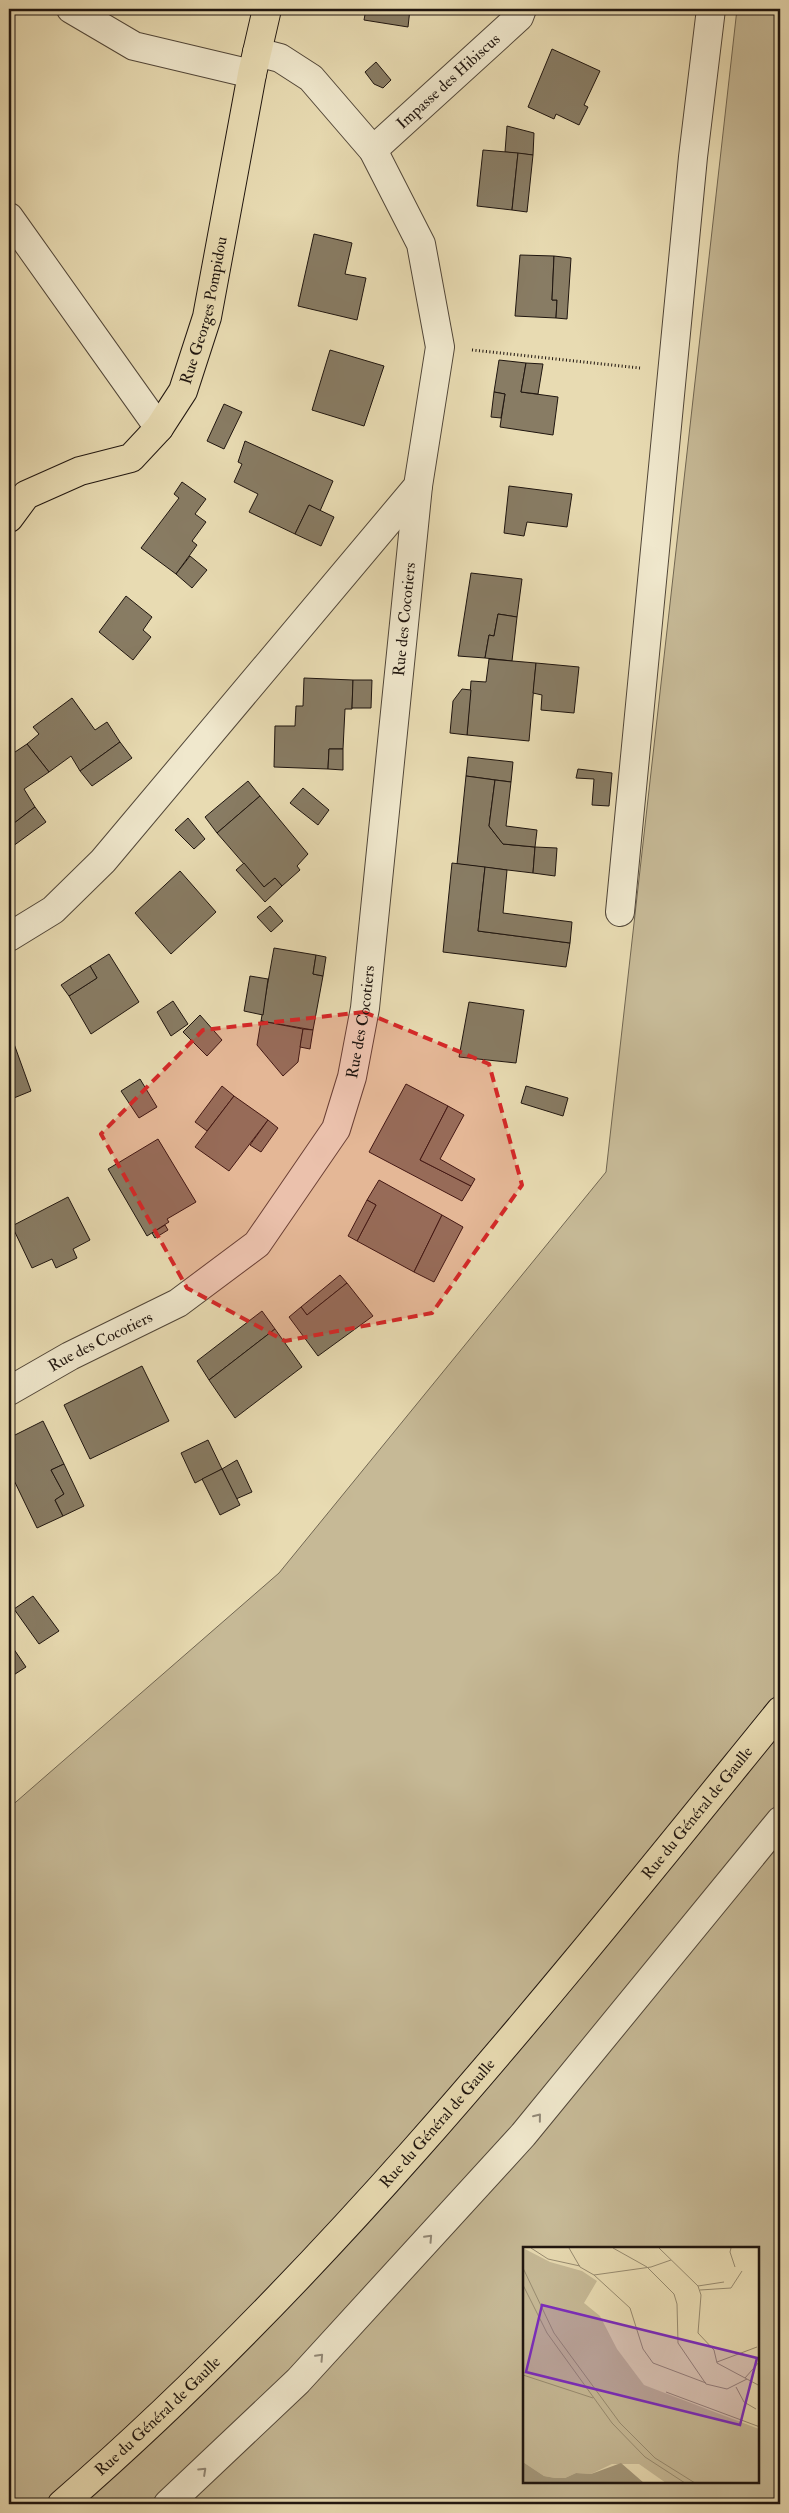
<svg xmlns="http://www.w3.org/2000/svg" width="789" height="2513" viewBox="0 0 789 2513" font-family="'IM FELL Double Pica',serif">
<style>
.green{fill:#c6b996;stroke:#726752;fill-rule:evenodd}
.building{fill:#887c64;stroke:#1f150f}
.lines{fill:none;stroke-linecap:round;stroke-linejoin:round}
.minor-casing{stroke:#514638;stroke-width:30}
.major-casing{stroke:#1f150f;stroke-width:30}
.path{stroke:#1f150f;stroke-width:3;stroke-dasharray:1 2.5;stroke-linecap:butt}
.minor{stroke:#f0e8cd;stroke-width:28}
.major{stroke:#e8dbb2;stroke-width:28}
.oneway{stroke:#928978}
.marked{fill:#d62828;fill-opacity:0.2;stroke:#d62828;stroke-width:4;stroke-dasharray:10 6;stroke-linejoin:round}
.labels{text-anchor:middle;dominant-baseline:central;stroke-width:5;stroke-linejoin:round;paint-order:stroke}
.street-label{font-size:16px;fill:#1f150f;stroke:#f0e8cd}
.inset-road{fill:none;stroke:#988c71;stroke-width:1}
.view{fill:#7b2cbf;fill-opacity:0.15;stroke:#7b2cbf;stroke-width:2.5}
.inset-edge{fill:none;stroke:#1f150f;stroke-width:2.5}
</style>
<rect width="100%" height="100%" fill="#e8dbb2"/>
<filter id="stains"><feTurbulence type="fractalNoise" baseFrequency=".004" numOctaves="4"/><feColorMatrix values="0 0 0 0 .2 0 0 0 0 .09 0 0 0 0 .02 0 0 0 .5 -.17"/></filter>
<radialGradient id="worn" r=".72"><stop offset=".6" stop-color="#630" stop-opacity="0"/><stop offset="1" stop-color="#630" stop-opacity=".3"/></radialGradient>
<!-- green -->
<path class="green" d="M737 9H780V2504H9V1808L279 1573 606 1172ZM524 2248H758V2482H524Z"/>
<!-- building -->
<g class="building">
<polygon points="366,9 410,9 408,27 364,20"/>
<polygon points="552,49 600,71 584,105 588,107 579,125 556,114 554,119 528,107"/>
<polygon points="376,62 391,80 383,88 374,84 365,72"/>
<polygon points="507,126 534,133 533,155 505,152"/>
<polygon points="483,150 518,153 512,210 477,206"/>
<polygon points="518,153 533,155 527,212 512,210"/>
<polygon points="314,234 352,243 345,274 366,278 357,320 298,306"/>
<polygon points="520,255 554,256 552,300 557,300 556,318 515,316"/>
<polygon points="554,256 571,258 567,319 556,318 557,300 552,300"/>
<polygon points="330,350 384,366 364,426 312,410"/>
<polygon points="499,360 526,363 521,392 558,397 553,435 500,427 505,394 494,392"/>
<polygon points="526,363 543,364 538,394 521,392"/>
<polygon points="494,392 505,394 501,418 491,417"/>
<polygon points="224,404 242,412 224,449 207,441"/>
<polygon points="245,441 333,481 320,511 309,505 295,534 249,512 258,494 234,482 242,464 238,462"/>
<polygon points="182,482 206,499 195,514 206,522 192,541 197,545 176,574 141,548 179,498 174,494"/>
<polygon points="509,486 572,494 567,527 527,522 524,536 504,533"/>
<polygon points="309,505 334,517 321,546 295,534"/>
<polygon points="190,556 207,570 192,588 176,574"/>
<polygon points="471,573 522,579 517,617 498,614 494,636 489,635 485,658 458,656"/>
<polygon points="126,596 152,617 143,630 151,637 133,660 99,632"/>
<polygon points="498,614 517,617 512,661 485,658 489,635 494,636"/>
<polygon points="489,659 536,663 529,741 467,735 471,681 486,682"/>
<polygon points="536,663 579,667 574,713 541,710 542,695 533,693"/>
<polygon points="304,678 353,680 352,709 345,709 343,749 329,749 328,769 274,767 275,726 295,726 296,706 303,706"/>
<polygon points="353,680 372,680 371,708 352,708"/>
<polygon points="462,689 471,690 467,735 450,733 453,701"/>
<polygon points="72,698 95,730 107,722 120,742 80,771 71,756 49,772 27,744 39,734 33,727"/>
<polygon points="120,742 132,758 92,786 80,771"/>
<polygon points="27,744 49,772 24,789 35,807 9,827 9,756"/>
<polygon points="329,749 343,749 343,770 328,769"/>
<polygon points="468,757 513,762 511,782 466,776"/>
<polygon points="578,769 612,773 609,806 592,805 594,779 576,778"/>
<polygon points="466,776 495,780 489,826 503,844 535,847 533,873 457,864"/>
<polygon points="495,780 511,782 506,826 537,830 535,847 503,844 489,826"/>
<polygon points="248,781 260,796 217,833 205,817"/>
<polygon points="303,788 329,810 318,825 290,803"/>
<polygon points="260,796 308,854 297,866 300,870 282,886 275,878 264,887 217,833"/>
<polygon points="35,807 46,822 9,849 9,827"/>
<polygon points="188,818 205,839 194,849 175,830"/>
<polygon points="535,847 557,848 555,876 533,873"/>
<polygon points="244,863 264,887 275,878 282,886 265,902 236,870"/>
<polygon points="452,863 485,867 478,931 570,943 566,967 443,952"/>
<polygon points="485,867 507,870 503,913 572,922 570,943 478,931"/>
<polygon points="180,871 216,912 171,954 135,913"/>
<polygon points="270,906 283,921 271,932 257,917"/>
<polygon points="274,948 316,955 313,974 323,976 313,1030 261,1021"/>
<polygon points="109,954 139,1002 91,1034 69,996 97,978 90,966"/>
<polygon points="316,955 326,957 323,976 313,974"/>
<polygon points="90,966 97,978 69,996 61,985"/>
<polygon points="250,976 268,979 263,1015 244,1011"/>
<polygon points="173,1001 188,1024 171,1036 157,1012"/>
<polygon points="469,1002 524,1010 516,1063 459,1057"/>
<polygon points="200,1015 222,1040 207,1056 183,1032"/>
<polygon points="261,1021 303,1029 298,1062 283,1076 257,1045"/>
<polygon points="303,1029 313,1030 310,1049 300,1047"/>
<polygon points="9,1030 31,1091 9,1100"/>
<polygon points="140,1079 157,1107 139,1118 121,1091"/>
<polygon points="406,1084 448,1106 420,1160 471,1186 462,1201 369,1152"/>
<polygon points="222,1086 234,1096 207,1131 195,1122"/>
<polygon points="526,1086 568,1098 563,1116 521,1103"/>
<polygon points="234,1096 268,1120 229,1171 195,1147"/>
<polygon points="448,1106 464,1115 440,1159 475,1179 471,1186 420,1160"/>
<polygon points="268,1120 278,1128 261,1152 250,1145"/>
<polygon points="158,1139 196,1202 167,1219 169,1222 147,1236 108,1169"/>
<polygon points="379,1180 442,1215 414,1272 357,1241 376,1205 367,1200"/>
<polygon points="68,1197 90,1240 73,1249 77,1258 56,1268 52,1259 32,1268 12,1226"/>
<polygon points="367,1200 376,1205 357,1241 348,1236"/>
<polygon points="442,1215 463,1227 434,1282 414,1272"/>
<polygon points="165,1225 168,1230 155,1238 152,1233"/>
<polygon points="340,1275 347,1283 307,1315 301,1307"/>
<polygon points="347,1283 373,1316 318,1356 289,1317 301,1307 307,1315"/>
<polygon points="262,1311 275,1329 209,1380 197,1361"/>
<polygon points="275,1329 302,1367 235,1418 209,1380"/>
<polygon points="142,1366 169,1421 90,1459 64,1405"/>
<polygon points="43,1421 64,1464 51,1470 64,1494 55,1500 63,1516 37,1528 9,1470 9,1438"/>
<polygon points="208,1440 222,1469 195,1483 181,1453"/>
<polygon points="237,1460 252,1492 236,1499 222,1469"/>
<polygon points="64,1464 84,1506 63,1516 55,1500 64,1494 51,1470"/>
<polygon points="222,1469 240,1505 220,1515 202,1479"/>
<polygon points="33,1596 59,1631 39,1644 14,1609"/>
<polygon points="9,1642 26,1667 9,1678"/>
</g>
<g class="lines">
<!-- minor casing -->
<g class="minor-casing">
<g id="minor">
<polyline points="71,9 134,46 252,74"/>
<path id="s1" d="M373 150 519 17 522 9"/>
<polyline points="9,217 159,428"/>
<polyline points="620,912 693,157 711,9"/>
<polyline points="9,937 53,910 103,861 418,486 440,347 421,244 373,150 311,78 280,58 257,52"/>
<path id="s2" d="M9 1391 70 1356 178 1303 257 1244 336 1129 352 1077 365 1008 418 486"/>
<polyline points="168,2504 298,2381 523,2135 780,1821"/>
</g>
</g>
<!-- major casing -->
<g class="major-casing">
<g id="major">
<path id="s3" d="M9 518 26 495 80 471 131 458 159 428 183 391 207 317 252 74 267 9"/>
<path id="s4" d="M62 2504C332 2270 555 1988 780 1711"/>
</g>
</g>
<!-- path -->
<polyline class="path" points="472,350 640,368"/>
<!-- minor -->
<use href="#minor" class="minor"/>
<!-- major -->
<use href="#major" class="major"/>
</g>
<!-- one-way arrows -->
<defs><path id="oneway-chevron" d="M-2-3.5L2.5 0L-2 3.5" fill="none" stroke-width="1.6" stroke-linecap="round" stroke-linejoin="round" transform="scale(1.25)"/></defs>
<g class="oneway">
<use href="#oneway-chevron" transform="translate(538 2117) rotate(-51)"/>
<use href="#oneway-chevron" transform="translate(429 2238) rotate(-47)"/>
<use href="#oneway-chevron" transform="translate(320 2357) rotate(-47)"/>
<use href="#oneway-chevron" transform="translate(203 2471) rotate(-43)"/>
</g>
<!-- marked area -->
<path class="marked" d="M364 1012 489 1064 522 1185 432 1313 285 1341 187 1288 101 1134 203 1030Z"/>
<g class="labels">
<!-- street labels -->
<g class="street-label">
<text stroke="none"><textPath href="#s1" startOffset="102">Impasse des Hibiscus</textPath></text>
<text stroke="none"><textPath href="#s3" startOffset="309">Rue Georges Pompidou</textPath></text>
<text stroke="none"><textPath href="#s2" startOffset="944">Rue des Cocotiers</textPath></text>
<text stroke="none"><textPath href="#s2" startOffset="539">Rue des Cocotiers</textPath></text>
<text stroke="none"><textPath href="#s2" startOffset="104">Rue des Cocotiers</textPath></text>
<text stroke="none"><textPath href="#s4" startOffset="940">Rue du Général de Gaulle</textPath></text>
<text stroke="none"><textPath href="#s4" startOffset="535">Rue du Général de Gaulle</textPath></text>
<text stroke="none"><textPath href="#s4" startOffset="130">Rue du Général de Gaulle</textPath></text>
</g>
</g>
<!-- overview -->
<g transform="translate(523 2247)">
<rect width="236" height="236" fill="#e8dbb2"/>
<path d="M0 1 27 15 59 24 74 34 61 56 77 69 94 102 121 138 236 182V236H143L116 217H89L68 227 53 226 42 231H32L21 229 0 215Z" fill="#c6b996"/>
<path d="M0 215 21 229 32 231H42L53 226 68 227 98 216 121 236H0Z" fill="#a4987b"/>
<path class="inset-road" d="M8 1 25 12 57 19M46 1 57 20 71 28 107 61 120 102 130 116 183 136M90 1 124 20 151 47 154 57 155 96 183 137 204 142 224 132M136 1 175 39 178 48 175 86 191 103 194 116 237 139M208 1 207 5 212 20M0 21 31 86 97 176 132 211 172 236M71 28 128 20 148 13M0 38 24 86 89 176 122 210 162 236M175 39 201 35M177 43 208 41 219 24M194 115 234 100M0 128 70 151M222 131 237 114M213 140 221 155 233 162M143 145 237 180"/>
<path class="view" d="M19 58 234 111 217 178 3 125Z"/>
<rect width="236" height="236" class="inset-edge"/>
</g>
<!-- margin -->
<rect width="789" height="2513" fill="none" stroke="#e8dbb2" stroke-width="30"/>
<rect x="10" y="10" width="769" height="2493" fill="none" stroke="#1f150f" stroke-width="2.5"/>
<rect x="15" y="15" width="759" height="2483" fill="none" stroke="#1f150f"/>
<rect width="100%" height="100%" filter="url(#stains)"/>
<rect width="100%" height="100%" fill="url(#worn)"/>
</svg>
